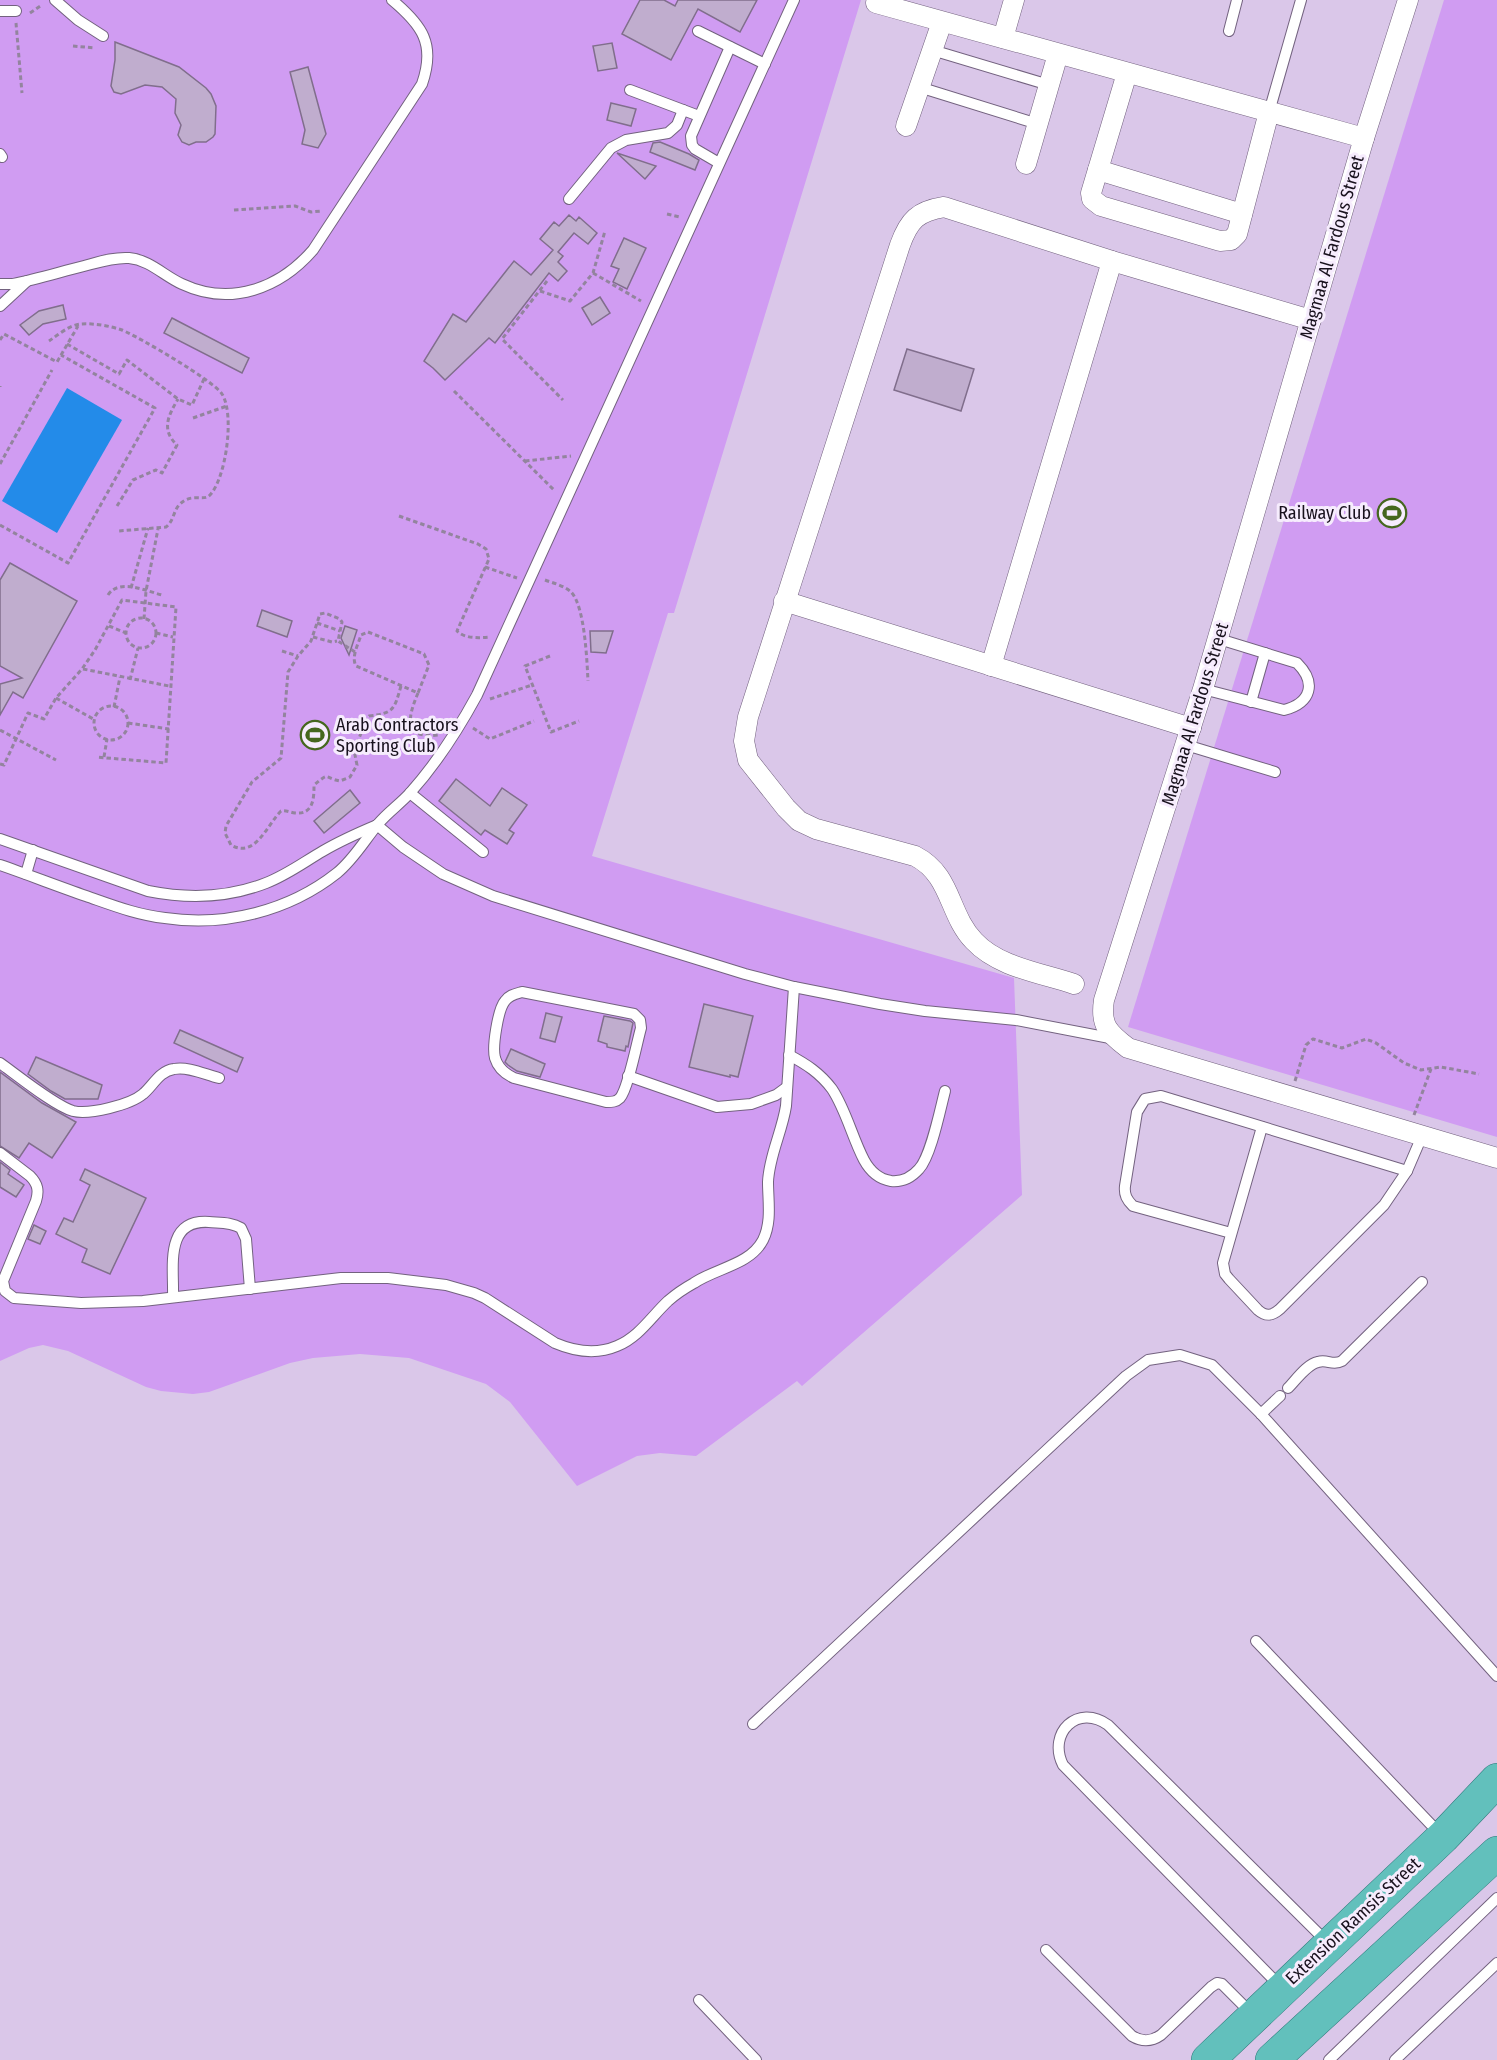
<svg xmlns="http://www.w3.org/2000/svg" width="1497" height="2060" viewBox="0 0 1497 2060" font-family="'Fira Sans Condensed',sans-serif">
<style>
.green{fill:#d09cf2}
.water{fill:#238be9}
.building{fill:#c0adce;stroke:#806e8c;stroke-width:1.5}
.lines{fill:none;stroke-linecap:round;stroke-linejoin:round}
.service-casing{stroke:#73627f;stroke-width:12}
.minor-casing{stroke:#73627f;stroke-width:21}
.trunk-casing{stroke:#2e797a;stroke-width:34}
.path{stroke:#93849e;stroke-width:3;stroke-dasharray:4.5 3;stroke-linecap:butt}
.service{stroke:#fff;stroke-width:10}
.minor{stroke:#fff;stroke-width:20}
.trunk{stroke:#62c0bc;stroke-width:33}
.labels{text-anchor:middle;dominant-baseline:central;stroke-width:6;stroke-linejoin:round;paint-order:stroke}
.street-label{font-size:18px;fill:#18111d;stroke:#f6ecfd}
.poi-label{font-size:18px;fill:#18111d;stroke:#f6ecfd;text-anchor:end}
</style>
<rect width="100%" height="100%" fill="#dac7e9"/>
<!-- green -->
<g class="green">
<polygon points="0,0 861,0 674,613 668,613 592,856 1014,978 1022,1195 802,1386 797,1381 696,1456 660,1453 637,1456 577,1486 510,1402 486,1384 409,1358 360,1354 313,1358 290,1363 209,1392 193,1394 161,1391 146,1387 68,1351 43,1345 29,1348 0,1361"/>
<polygon points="1444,0 1497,0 1497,1137 1128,1027"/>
</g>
<!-- water -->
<polygon class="water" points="67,388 122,420 57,533 2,501"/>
<!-- building -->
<g class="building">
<polygon points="640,0 664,0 675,6 678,0 757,0 740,32 698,9 671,60 622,34"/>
<polygon points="115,42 179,67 206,88 211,94 216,106 215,134 213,137 206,142 196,142 189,145 182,142 178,135 181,125 175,113 176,99 162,87 145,85 121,94 114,92 111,86 115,60"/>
<polygon points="612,43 617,68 598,71 593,46"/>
<polygon points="308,67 326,134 318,148 302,144 305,130 290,72"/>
<polygon points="611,103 636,109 631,126 607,120"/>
<polygon points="660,142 689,154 699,160 695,170 650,152 653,143"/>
<polygon points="617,153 656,166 645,179"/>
<polygon points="569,215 576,221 579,217 597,233 588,244 574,233 558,252 563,256 558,262 567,271 558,281 549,273 495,343 489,338 445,380 433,368 424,361 453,314 466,322 514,261 531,275 553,250 540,239 554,222 559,226"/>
<polygon points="624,238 646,248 627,289 613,282 619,269 611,266"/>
<polygon points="600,297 610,313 592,325 582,308"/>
<polygon points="63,305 66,319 43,324 29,335 20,325 39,311"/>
<polygon points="172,318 249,358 242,373 164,333"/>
<polygon points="907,349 974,369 961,411 894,390"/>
<polygon points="10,563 77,601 23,698 13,692 0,715 0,684 22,678 0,666 0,580"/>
<polygon points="262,610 292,621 287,637 257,626"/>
<polygon points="345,626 357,630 349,655 341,638"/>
<polygon points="590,631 613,631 606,653 591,652"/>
<polygon points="456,779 490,806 502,788 527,805 509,830 514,833 507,844 485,830 481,835 439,801"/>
<polygon points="350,790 360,803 324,833 314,821"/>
<polygon points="704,1004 753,1016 738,1077 730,1075 730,1077 689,1067"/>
<polygon points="546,1013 562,1017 555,1042 540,1038"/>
<polygon points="604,1016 630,1021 633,1023 628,1047 626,1046 625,1051 607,1047 607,1044 598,1041"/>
<polygon points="180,1030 243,1058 237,1072 174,1043"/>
<polygon points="511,1049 545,1064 540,1077 517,1071 508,1065 505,1062"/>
<polygon points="36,1057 102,1085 98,1099 65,1099 51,1091 28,1074"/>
<polygon points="0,1072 42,1103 76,1122 52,1158 29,1143 19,1158 0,1146"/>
<polygon points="0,1162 10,1170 8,1174 24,1185 16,1197 0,1187"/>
<polygon points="85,1169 146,1198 110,1274 82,1262 87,1249 56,1234 64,1218 73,1222 90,1185 80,1180"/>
<polygon points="34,1225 46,1231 40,1244 28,1239"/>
</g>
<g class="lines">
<!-- service casing -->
<g class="service-casing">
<g id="service">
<polyline points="55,0 78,20 103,36"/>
<polyline points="0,11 16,11"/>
<polyline points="698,31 765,64"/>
<polyline points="1229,31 1237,0"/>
<polyline points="932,50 1049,85"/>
<polyline points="919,87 1038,124"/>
<polyline points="630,90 699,116"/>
<polyline points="1269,112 1301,0"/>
<polyline points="0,154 2,157"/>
<polyline points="719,163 695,149 692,145 691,136 730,47"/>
<polyline points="569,199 611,148 626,140 668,133 677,125 683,110"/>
<path d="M0 284H13C37 279 60 272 84 266 99 262 114 257 129 258 150 260 164 276 182 284 231 307 280 288 313 250L422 84C436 44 422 25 392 0"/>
<polyline points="0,306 27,281"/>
<path d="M1203 689 1284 710C1311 703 1317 683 1297 663L1219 639"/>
<polyline points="1251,702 1265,653"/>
<polyline points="1186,745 1275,772"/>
<polyline points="410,793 483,852"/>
<polyline points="377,825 403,847 443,874 493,896 745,974 794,987 880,1004 925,1011 1016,1020 1115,1039"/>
<path d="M0 839 148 891C188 899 228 898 266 883 287 875 304 862 323 851 340 841 358 833 377 825"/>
<path d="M0 865C29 875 57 886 86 896 112 905 137 915 165 918 225 927 289 911 337 873 354 859 364 841 378 824 387 813 400 804 410 793 437 763 458 730 477 695L794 0"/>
<polyline points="26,874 33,850"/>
<path d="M522 992 634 1014 640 1020 641 1028C637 1042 628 1089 620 1098 616 1102 612 1102 606 1102L514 1078C505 1074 498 1068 495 1058 492 1047 498 1009 505 1001 509 995 515 994 522 992Z"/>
<path d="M789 1055C806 1064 820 1073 832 1089 846 1110 852 1137 864 1160 870 1171 878 1179 891 1181 902 1182 912 1177 919 1169 931 1156 940 1110 945 1091"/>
<path d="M0 1063C17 1075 55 1106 73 1111 89 1115 130 1105 143 1094 153 1086 159 1071 174 1069 188 1066 206 1075 219 1078"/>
<polyline points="628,1076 717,1107 751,1104 776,1095 787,1087"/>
<path d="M1262 1127 1223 1263 1225 1274 1229 1279 1258 1310C1266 1317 1272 1316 1280 1309L1384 1205 1407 1171 1422 1136"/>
<path d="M0 1153 30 1176C38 1184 39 1191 36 1201L3 1281 5 1291 14 1298 81 1303 143 1301 341 1278H388L446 1285 474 1293 485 1298 555 1343C576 1352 596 1355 617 1346 639 1337 651 1317 668 1301 676 1294 685 1288 694 1283 716 1268 750 1265 763 1240 772 1222 768 1201 768 1182 769 1156 782 1132 786 1106L794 987"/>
<path d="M1231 1233 1133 1206C1127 1200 1124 1195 1125 1186L1137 1112 1145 1099 1161 1096 1407 1171"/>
<path d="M173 1297C174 1267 164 1219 209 1222 220 1223 231 1222 241 1228L246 1239 250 1289"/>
<path d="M1288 1388C1296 1380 1307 1364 1318 1362 1327 1359 1333 1366 1342 1361L1422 1282"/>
<polyline points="1261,1414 1280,1396"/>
<polyline points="1256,1641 1440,1834"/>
<polyline points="753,1724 1126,1376 1148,1360 1180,1355 1212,1365 1261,1414 1497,1676"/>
<path d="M1046 1950 1132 2036C1142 2042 1151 2042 1161 2035L1211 1987 1217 1983 1222 1984 1253 2015"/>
<path d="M1280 1986 1063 1765C1047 1733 1078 1703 1108 1725L1328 1943"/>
<polyline points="699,2000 756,2060"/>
<polyline points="1329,2060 1497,1898"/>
<polyline points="1395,2060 1497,1963"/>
</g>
</g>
<!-- minor casing -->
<g class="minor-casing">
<g id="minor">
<path d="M1408 0 1364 138 1203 689 1104 1000C1100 1025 1108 1033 1128 1048L1497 1158"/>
<polyline points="876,3 1364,138"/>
<polyline points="1003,38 1014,0"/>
<polyline points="1127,73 1091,193 1092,199 1101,206 1220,241 1231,240 1237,234 1269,112"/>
<polyline points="906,126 942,22"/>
<polyline points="1026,164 1058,54"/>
<polyline points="1098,170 1242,214"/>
<polyline points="784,601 1191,728"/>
<polyline points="991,666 1112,261"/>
<path d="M1074 984C1041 973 998 967 974 941 948 914 952 875 915 856L816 829 799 821 786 808 748 760 744 741 748 717 900 245C909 220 918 211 944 207L1112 261 1311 320"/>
</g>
</g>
<!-- trunk casing -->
<g class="trunk-casing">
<g id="trunk">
<polyline points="1208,2060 1443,1837 1497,1780"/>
<polyline points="1272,2060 1497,1853"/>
</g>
</g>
<!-- path -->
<g class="path">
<polyline points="30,13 42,5"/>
<polyline points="16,23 22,93"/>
<polyline points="73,46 95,48"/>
<polyline points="234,210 295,206 311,212 322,211"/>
<polyline points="667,214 680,217"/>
<polyline points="593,273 641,301"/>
<polyline points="547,281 502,339 563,400"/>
<polyline points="540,291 570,301 593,273 605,231"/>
<polyline points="0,340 4,334 57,362 78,326"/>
<path d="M49 341C58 335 69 325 81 324 94 323 110 326 122 330 139 337 214 381 222 394 235 414 226 480 209 496 203 501 191 493 180 504 173 511 174 521 166 527L119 531"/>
<polyline points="67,344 119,374 127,360 178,399 192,405 204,379"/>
<polyline points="0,386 0,387"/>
<polyline points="454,391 555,491"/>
<polyline points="193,418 227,406"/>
<polyline points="525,461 571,456"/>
<polyline points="0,464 52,370"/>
<path d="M117 506 133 480 156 470 162 473 177 445C161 430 168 416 178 399"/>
<path d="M399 516 478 544 486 549 489 559 457 631C465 639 480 638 490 637"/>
<polyline points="0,525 68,563 155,408 61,355"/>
<polyline points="485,567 517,578"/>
<path d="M545 580C553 583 565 586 571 592 585 606 587 662 588 681"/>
<polyline points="131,588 148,528"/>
<path d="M108 595C119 578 146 591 162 595"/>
<circle cx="141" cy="633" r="15"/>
<polyline points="144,619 146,591 158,529"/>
<polyline points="317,623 340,631"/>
<polyline points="109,626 126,633"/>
<path d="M368 632 424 654 429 665 418 693 356 666C351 657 358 645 361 635Z"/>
<polyline points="156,633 173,637"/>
<polyline points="313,637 332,642 337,641"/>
<polyline points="282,651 298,656"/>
<path d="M355 652 338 641 342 622 340 619 325 613 320 614 311 641 298 656 288 672 281 758 252 782 226 826 225 833 231 845C255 859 267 825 281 811 286 810 289 812 295 813 314 815 314 797 314 785 331 771 323 778 340 781L350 777 357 765 354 750 367 719 369 716C394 713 394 710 401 686"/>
<polyline points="550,656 525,666 551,732 579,721"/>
<polyline points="83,669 169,686"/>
<polyline points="130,680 138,648"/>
<path d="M418 693C408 717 402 739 438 735"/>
<polyline points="56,698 95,720"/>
<polyline points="490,699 532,685"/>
<circle cx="111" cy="723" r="17"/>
<polyline points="114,707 120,677"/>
<polyline points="128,723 169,729"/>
<polyline points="473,728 490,739 534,721"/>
<polyline points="0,730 56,760"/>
<polyline points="104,757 107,739"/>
<polyline points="0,764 4,765 28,713 44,719 56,698 82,669 95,650 122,600 176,607 166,763 96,757"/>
<polyline points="1295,1081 1306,1045 1313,1039 1342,1048 1366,1039 1376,1043 1404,1063 1421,1070 1441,1067 1479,1074"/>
<polyline points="1414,1115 1431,1069"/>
</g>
<!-- service -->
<use href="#service" class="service"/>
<!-- minor -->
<use href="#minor" class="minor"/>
<!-- trunk -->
<use href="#trunk" class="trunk"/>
</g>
<!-- icons -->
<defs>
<g id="stadium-ring" transform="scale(1.5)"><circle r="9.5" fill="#f6ecfd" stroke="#45671e" stroke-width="1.5"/><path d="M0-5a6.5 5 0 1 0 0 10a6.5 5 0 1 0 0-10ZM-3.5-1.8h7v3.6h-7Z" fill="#45671e"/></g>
</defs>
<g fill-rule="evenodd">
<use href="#stadium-ring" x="1392" y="513"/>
<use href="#stadium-ring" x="315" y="735"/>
</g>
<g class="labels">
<!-- street labels -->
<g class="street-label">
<text transform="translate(1332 247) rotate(-74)">Magmaa Al Fardous Street</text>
<text transform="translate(1195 714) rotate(-73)">Magmaa Al Fardous Street</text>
<text transform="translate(1353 1921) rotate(-43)">Extension Ramsis Street</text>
</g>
<!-- poi labels -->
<g class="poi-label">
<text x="1371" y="513">Railway Club</text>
<text x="336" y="725" text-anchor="start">Arab Contractors<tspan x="336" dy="21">Sporting Club</tspan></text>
</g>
</g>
</svg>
